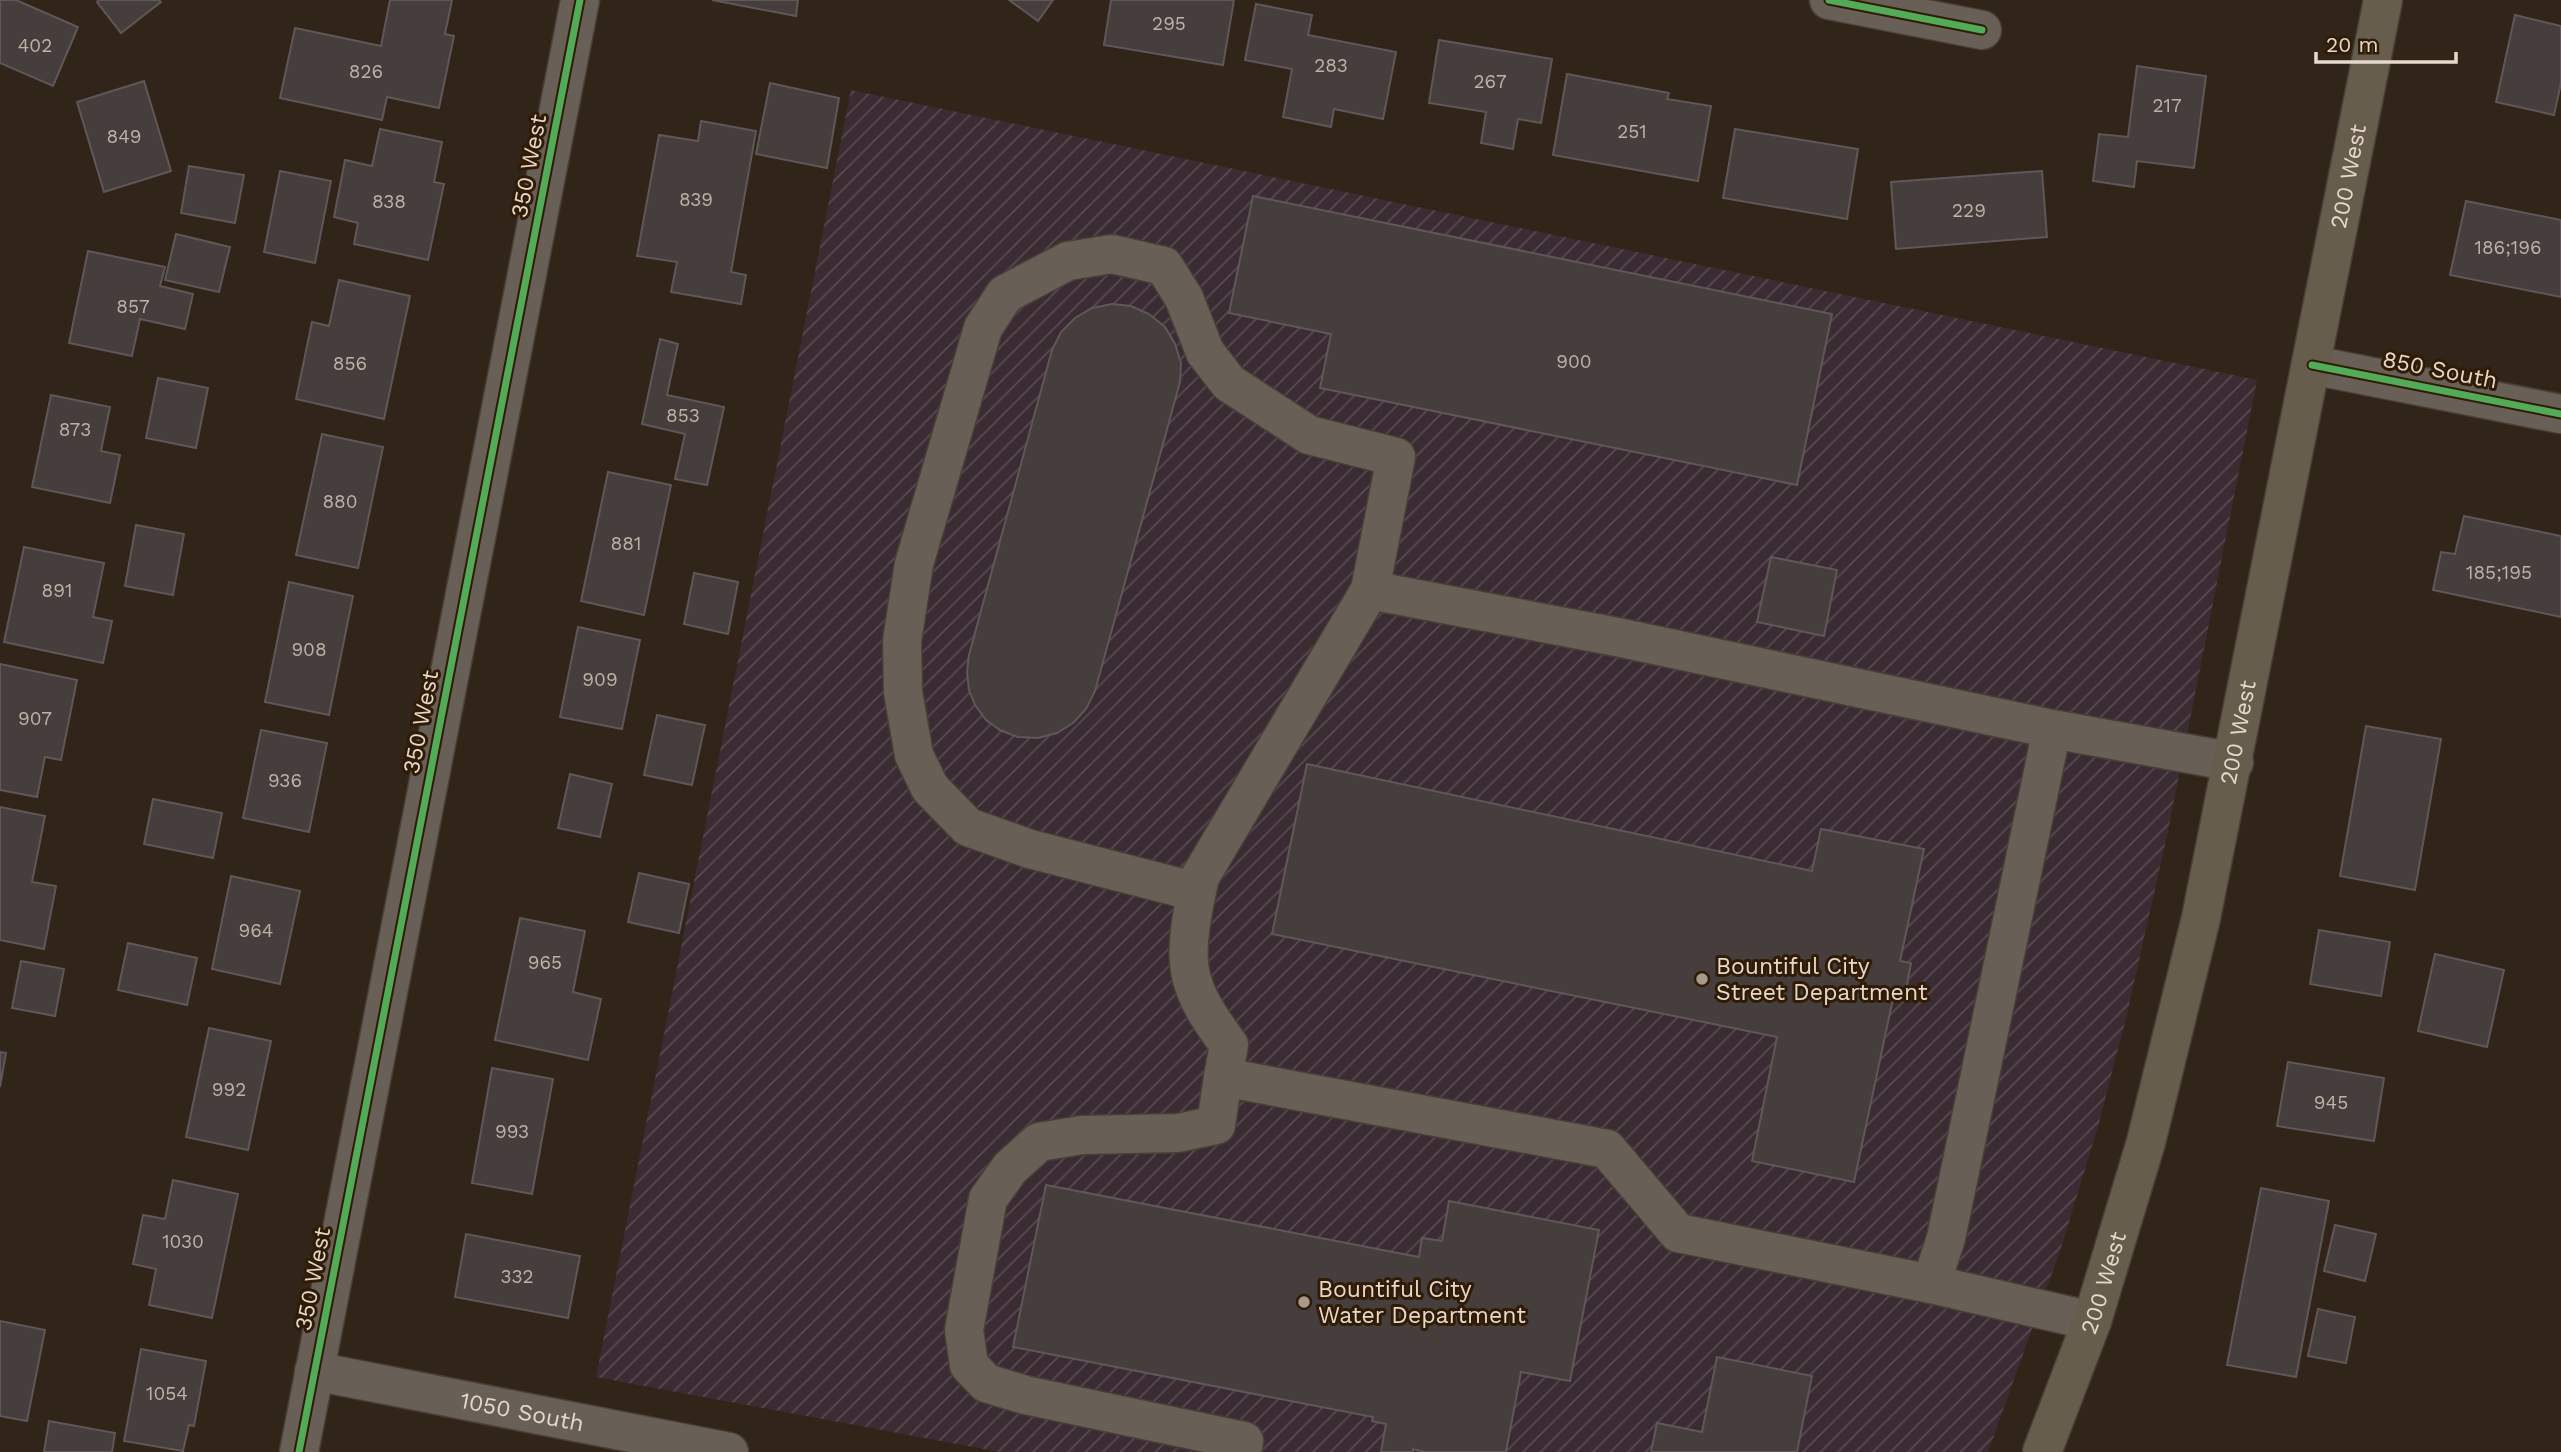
<svg xmlns="http://www.w3.org/2000/svg" width="2561" height="1452" viewBox="0 0 2561 1452" font-family="'Work Sans',sans-serif">
<style>
.industrial{fill:url(#industrial-furrows)}
.building{fill:#453e3d;stroke:#5f5758;stroke-width:2}
.lines{fill:none;stroke-linecap:round;stroke-linejoin:round}
.minor-casing{stroke:#493f36;stroke-width:41}
.major-casing{stroke:#493f36;stroke-width:41}
.minor{stroke:#685f56;stroke-width:38}
.major{stroke:#675d4d;stroke-width:38}
.cycleway-casing{stroke:#301c05;stroke-width:11}
.cycleway{stroke:#51ab58;stroke-width:7}
.poi-dot{fill:#a7998c;stroke:#301c05;stroke-width:2.5}
.labels{text-anchor:middle;dominant-baseline:central;stroke-width:6;stroke-linejoin:round;paint-order:stroke}
.number-label{font-size:19px;fill:#beb2a7}
.street-label{font-size:23px;fill:#e6d8ca;stroke:#301c05}
.poi-label{font-size:23px;fill:#e6d8ca;stroke:#301c05;text-anchor:start}
</style>
<defs>
<pattern id="industrial-furrows" width="10" height="10" patternUnits="userSpaceOnUse" patternTransform="scale(1.75)"><rect width="10" height="10" fill="#3b2c34"/><path d="M-1 1l2-2M0 10L10 0M9 11l2-2" fill="none" stroke="#574a50"/></pattern>
</defs>
<rect width="100%" height="100%" fill="#312519"/>
<!-- industrial -->
<polygon class="industrial" points="851,90 2257,380 2168,831 2127,1014 2099,1123 2061,1248 1988,1452 1000,1452 596,1377"/>
<!-- building -->
<g class="building">
<polygon points="0,0 16,0 78,27 53,86 0,63"/>
<polygon points="99,0 159,0 161,2 121,33 97,2"/>
<polygon points="390,0 452,0 445,34 454,36 439,108 387,97 382,120 280,98 295,28 381,46"/>
<polygon points="712,0 798,0 796,16"/>
<polygon points="1009,0 1053,0 1038,21"/>
<polygon points="1111,0 1234,0 1223,65 1104,45"/>
<polygon points="1256,4 1312,15 1308,35 1396,52 1383,119 1334,109 1331,127 1283,117 1292,69 1245,60"/>
<polygon points="2515,15 2561,26 2561,83 2554,115 2496,102"/>
<polygon points="1439,40 1552,59 1541,123 1518,119 1513,149 1481,143 1486,112 1429,103"/>
<polygon points="2137,66 2206,76 2194,168 2137,161 2134,187 2093,181 2099,134 2128,137"/>
<polygon points="1567,74 1669,93 1667,99 1711,106 1698,181 1553,155"/>
<polygon points="144,81 171,171 104,192 77,102"/>
<polygon points="770,83 839,98 827,168 756,154"/>
<polygon points="701,121 756,131 731,272 746,275 741,304 671,292 677,262 637,256 659,135 698,141"/>
<polygon points="380,129 442,142 434,182 444,184 428,260 354,244 358,223 334,217 345,160 372,166"/>
<polygon points="1735,129 1858,149 1847,219 1723,198"/>
<polygon points="189,166 244,175 235,223 181,213"/>
<polygon points="280,171 331,181 315,263 264,252"/>
<polygon points="2042,171 2047,237 1896,249 1891,182"/>
<polygon points="1253,196 1832,314 1797,485 1320,388 1331,334 1229,313"/>
<polygon points="2466,201 2561,220 2561,297 2450,275"/>
<polygon points="176,234 230,247 219,292 165,280"/>
<polygon points="88,251 165,267 160,286 193,294 185,329 140,319 132,356 69,343"/>
<polygon points="339,280 410,296 384,419 296,399 312,322 329,326"/>
<polygon points="1112,304 1131,306 1149,314 1165,327 1175,344 1181,363 1180,382 1095,691 1086,709 1073,723 1057,733 1038,738 1018,737 1000,730 986,720 975,705 969,690 967,672 969,655 1052,350 1061,332 1075,318 1092,308"/>
<polygon points="660,339 678,344 667,395 724,407 707,485 675,479 685,434 642,424"/>
<polygon points="158,378 208,388 196,448 146,438"/>
<polygon points="51,395 110,407 101,451 120,455 110,503 32,487"/>
<polygon points="322,434 383,447 358,568 296,555"/>
<polygon points="608,472 671,485 644,615 581,601"/>
<polygon points="2464,516 2561,536 2561,617 2433,590 2441,552 2455,554"/>
<polygon points="136,525 184,534 173,595 125,586"/>
<polygon points="24,547 104,563 93,617 112,621 103,663 4,642"/>
<polygon points="1771,557 1837,570 1824,636 1757,622"/>
<polygon points="694,573 738,582 728,634 684,624"/>
<polygon points="289,582 353,596 329,715 265,702"/>
<polygon points="578,627 640,640 622,729 560,717"/>
<polygon points="0,664 77,680 61,760 45,757 37,797 0,790"/>
<polygon points="657,715 705,725 692,785 644,775"/>
<polygon points="2366,726 2441,739 2415,890 2340,876"/>
<polygon points="261,730 327,743 309,832 243,818"/>
<polygon points="1307,764 1812,871 1821,829 1924,849 1900,961 1911,963 1905,996 1894,994 1854,1182 1752,1161 1777,1037 1272,934"/>
<polygon points="570,774 612,784 600,837 558,828"/>
<polygon points="153,799 222,813 213,858 144,844"/>
<polygon points="0,807 45,816 32,882 56,886 44,949 0,940"/>
<polygon points="639,873 689,884 679,933 628,922"/>
<polygon points="231,876 300,891 280,984 212,969"/>
<polygon points="520,918 585,931 573,992 601,999 588,1060 495,1040"/>
<polygon points="2319,930 2390,942 2381,996 2310,984"/>
<polygon points="128,943 197,958 187,1005 118,990"/>
<polygon points="2435,954 2504,970 2487,1047 2418,1031"/>
<polygon points="21,961 64,969 55,1016 12,1008"/>
<polygon points="209,1028 271,1041 248,1150 186,1137"/>
<polygon points="0,1052 6,1053 0,1087"/>
<polygon points="2288,1062 2384,1078 2374,1141 2277,1126"/>
<polygon points="492,1068 553,1079 532,1194 472,1183"/>
<polygon points="173,1180 238,1194 212,1318 149,1305 156,1269 133,1264 143,1215 165,1219"/>
<polygon points="1046,1185 1419,1257 1422,1238 1442,1241 1449,1201 1599,1230 1570,1381 1521,1372 1506,1452 1425,1452 1413,1449 1413,1452 1381,1452 1386,1424 1372,1421 1373,1417 1013,1347"/>
<polygon points="2261,1188 2329,1201 2296,1377 2227,1365"/>
<polygon points="2335,1225 2376,1234 2365,1281 2324,1271"/>
<polygon points="466,1234 580,1256 568,1318 455,1297"/>
<polygon points="2318,1309 2355,1317 2346,1363 2308,1356"/>
<polygon points="0,1321 45,1330 27,1421 0,1416"/>
<polygon points="141,1349 206,1361 194,1426 189,1425 183,1451 124,1441"/>
<polygon points="1717,1357 1812,1376 1797,1452 1651,1452 1657,1423 1702,1432"/>
<polygon points="49,1421 115,1433 112,1452 44,1452"/>
</g>
<g class="lines">
<!-- minor casing -->
<g class="minor-casing">
<g id="minor">
<polyline points="1829,0 1982,30"/>
<polyline points="2312,365 2561,414"/>
<polyline points="1370,590 1617,637 2052,729 2234,762"/>
<path d="M1197 892 1030 849 968 827 930 788 914 755 903 692 902 641 914 564 983 328 1005 294 1068 261 1112 254 1164 266 1184 298 1205 352 1229 383 1309 435 1396 457 1370 590 1200 877C1194 905 1185 943 1190 971 1195 999 1213 1023 1229 1045L1223 1077 1607 1149 1678 1233 1931 1284 2092 1321"/>
<polyline points="1223,1077 1216,1125 1178,1133 1082,1135 1039,1142 1010,1168 988,1199 964,1330 969,1365 986,1383 1025,1395 1244,1441 1242,1452"/>
<polyline points="1931,1284 1946,1238 2052,729"/>
<path id="s1" d="M314 1371 729 1452"/>
<polyline points="299,1452 580,0"/>
</g>
</g>
<!-- major casing -->
<g class="major-casing">
<g id="major">
<path id="s2" d="M2042 1452 2092 1321 2146 1142 2201 918 2383 0"/>
</g>
</g>
<!-- minor -->
<use href="#minor" class="minor"/>
<!-- major -->
<use href="#major" class="major"/>
<!-- cycleway casing -->
<g class="cycleway-casing">
<g id="cycleway">
<polyline points="1829,0 1982,30"/>
<polyline points="2312,365 2561,414"/>
<polyline points="299,1452 580,0"/>
</g>
</g>
<!-- cycleway -->
<use href="#cycleway" class="cycleway"/>
</g>
<!-- markers -->
<g class="poi-dot">
<circle cx="1702" cy="979" r="7"/>
<circle cx="1304" cy="1302" r="7"/>
</g>
<g class="labels">
<!-- number labels -->
<g class="number-label">
<text x="1169" y="23">295</text>
<text x="35" y="45">402</text>
<text x="1331" y="65">283</text>
<text x="366" y="71">826</text>
<text x="1490" y="81">267</text>
<text x="2167" y="105">217</text>
<text x="1632" y="131">251</text>
<text x="124" y="136">849</text>
<text x="696" y="199">839</text>
<text x="389" y="201">838</text>
<text x="1969" y="210">229</text>
<text x="2508" y="247">186;196</text>
<text x="133" y="306">857</text>
<text x="1574" y="361">900</text>
<text x="350" y="363">856</text>
<text x="683" y="415">853</text>
<text x="75" y="429">873</text>
<text x="340" y="501">880</text>
<text x="626" y="543">881</text>
<text x="2499" y="572">185;195</text>
<text x="57" y="590">891</text>
<text x="309" y="649">908</text>
<text x="600" y="679">909</text>
<text x="35" y="718">907</text>
<text x="285" y="780">936</text>
<text x="256" y="930">964</text>
<text x="545" y="962">965</text>
<text x="229" y="1089">992</text>
<text x="2331" y="1102">945</text>
<text x="512" y="1131">993</text>
<text x="183" y="1241">1030</text>
<text x="517" y="1276">332</text>
<text x="167" y="1393">1054</text>
</g>
<!-- street labels -->
<g class="street-label">
<text transform="translate(529 166) rotate(-79)">350 West</text>
<text stroke="none"><textPath href="#s2" startOffset="1314">200 West</textPath></text>
<text transform="translate(2440 370) rotate(11)">850 South</text>
<text transform="translate(421 722) rotate(-79)">350 West</text>
<text stroke="none"><textPath href="#s2" startOffset="747">200 West</textPath></text>
<text transform="translate(313 1279) rotate(-79)">350 West</text>
<text stroke="none"><textPath href="#s2" startOffset="180">200 West</textPath></text>
<text stroke="none"><textPath href="#s1" startOffset="212">1050 South</textPath></text>
</g>
<!-- poi labels -->
<g class="poi-label">
<text x="1716" y="966">Bountiful City<tspan x="1716" dy="26">Street Department</tspan></text>
<text x="1318" y="1289">Bountiful City<tspan x="1318" dy="26">Water Department</tspan></text>
</g>
</g>
<!-- scale -->
<path d="M2316 52v10h140v-10" fill="none" stroke="#e6d8ca" stroke-width="3.5"/>
<text x="2326" y="52" font-size="21" fill="#e6d8ca" stroke="#301c05" stroke-width="5" paint-order="stroke">20 m</text>
</svg>
